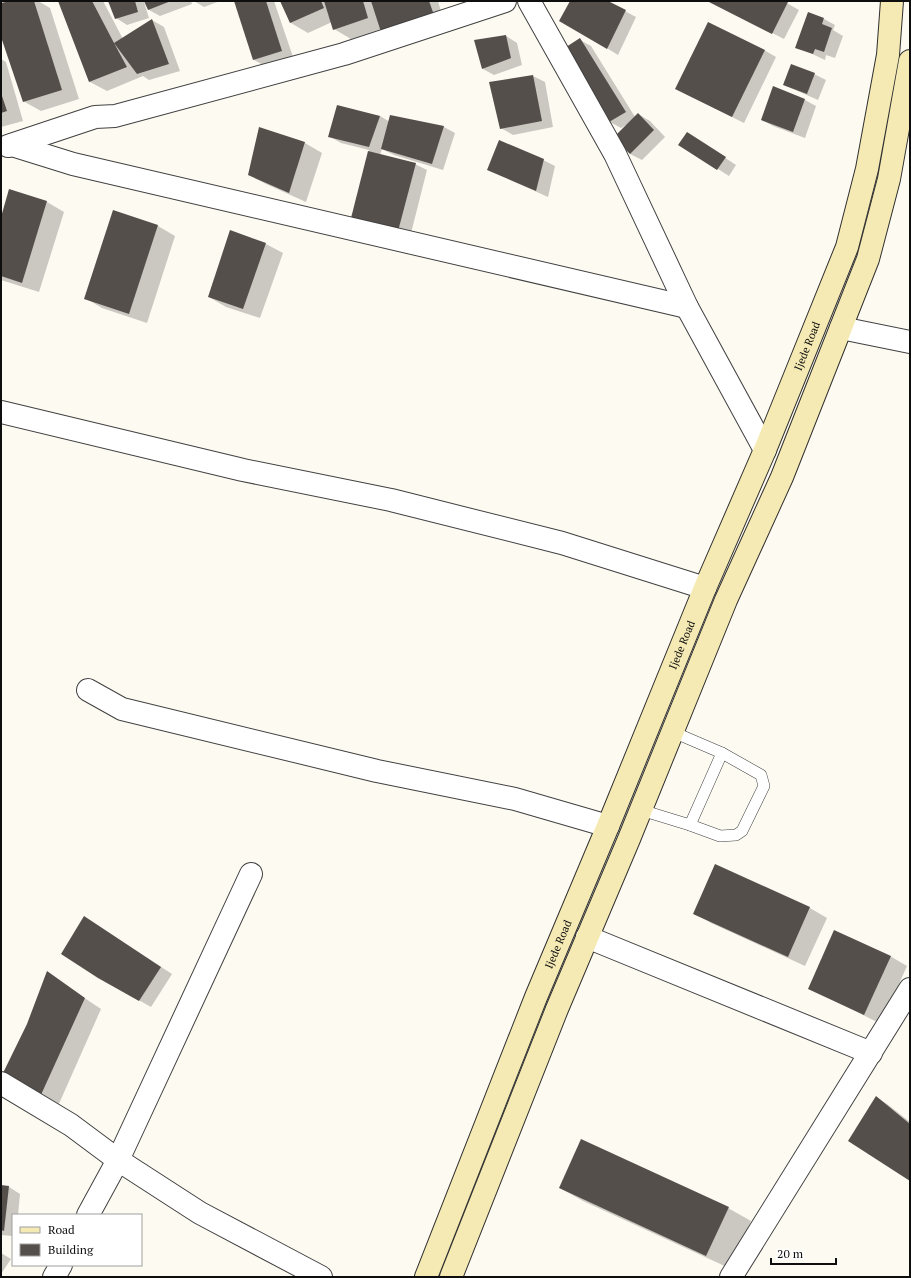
<svg xmlns="http://www.w3.org/2000/svg" width="911" height="1278" viewBox="0 0 911 1278" font-family="'PT Serif',serif">
<style>
.shadow{fill:#0003}
.building{fill:#554f4c}
.lines{fill:none;stroke-linecap:round;stroke-linejoin:round}
.lane-casing{stroke:#414141;stroke-width:12}
.street-casing{stroke:#414141;stroke-width:24}
.secondary-casing{stroke:#303030;stroke-width:24}
.lane{stroke:#fff;stroke-width:11}
.street{stroke:#fff;stroke-width:22}
.secondary{stroke:#f5eab4;stroke-width:22}
.labels{text-anchor:middle;dominant-baseline:central;stroke-width:4;stroke-linejoin:round;paint-order:stroke}
.street-label{font-size:11px;fill:#0e0e0e;stroke:#fff}
</style>
<rect width="100%" height="100%" fill="#fdfaf1"/>
<!-- shadow -->
<g class="shadow">
<polygon points="16,1 38,1 50,8 79,99 41,111 23,101 1,34 1,4"/>
<polygon points="59,1 103,1 123,39 152,20 164,27 180,71 149,80 143,76 107,91 90,82"/>
<polygon points="109,1 191,1 192,4 160,16 149,10 146,1 144,2 149,18 127,25 116,18"/>
<polygon points="194,1 220,1 204,7"/>
<polygon points="235,1 274,1 293,57 265,66 254,60"/>
<polygon points="281,1 438,1 444,22 381,29 351,39 334,29 332,22 308,33 291,23"/>
<polygon points="571,1 606,1 636,17 618,55 561,20"/>
<polygon points="709,1 783,1 799,10 784,39"/>
<polygon points="824,19 835,25 833,30 843,36 835,58 826,55 825,60 797,47"/>
<polygon points="506,36 517,43 522,65 494,75 483,69"/>
<polygon points="580,40 591,46 635,117 638,114 650,121 665,137 642,160 630,154 626,125 621,128 610,122"/>
<polygon points="764,50 776,57 744,123 688,95"/>
<polygon points="1,59 6,62 23,121 1,127"/>
<polygon points="814,74 826,80 818,100 784,85"/>
<polygon points="533,76 545,82 553,127 513,135 501,128 491,83"/>
<polygon points="773,88 805,100 816,106 805,138 773,126 762,120"/>
<polygon points="338,106 380,116 390,122 444,127 455,133 443,170 394,155 382,149 380,155 415,164 427,170 409,241 351,222 369,150 341,143 329,136"/>
<polygon points="260,129 305,143 322,153 306,202 266,184 249,175"/>
<polygon points="698,140 736,165 729,176 680,145"/>
<polygon points="543,160 555,166 548,197 488,170"/>
<polygon points="47,202 64,212 39,292 1,280 1,220"/>
<polygon points="114,211 158,226 175,236 147,323 102,308 85,298"/>
<polygon points="266,244 283,253 260,318 226,307 209,297"/>
<polygon points="715,865 810,908 827,918 805,966 711,923 694,913"/>
<polygon points="95,924 172,974 151,1007 98,977"/>
<polygon points="890,956 907,966 881,1024 809,988"/>
<polygon points="47,973 101,1009 58,1106 41,1096 27,1025"/>
<polygon points="876,1097 887,1104 910,1122 910,1180"/>
<polygon points="1,1186 9,1187 20,1194 18,1215 13,1215 13,1236 1,1235"/>
<polygon points="560,1188 728,1208 751,1221 729,1268 583,1201"/>
<polygon points="1,1253 11,1259 1,1274"/>
</g>
<!-- building -->
<g class="building">
<polygon points="10,1 34,1 62,90 23,102 1,37 1,3"/>
<polygon points="58,1 92,1 114,43 152,19 169,64 137,74 114,43 127,67 89,82"/>
<polygon points="108,1 135,1 138,12 115,19"/>
<polygon points="144,1 171,1 148,10"/>
<polygon points="234,1 266,1 282,51 253,60"/>
<polygon points="280,1 321,1 324,8 290,23"/>
<polygon points="324,1 363,1 368,18 333,30"/>
<polygon points="371,1 429,1 434,15 381,32"/>
<polygon points="570,1 608,1 626,10 607,49 559,21"/>
<polygon points="707,1 785,1 788,2 772,34"/>
<polygon points="808,12 824,18 822,24 832,28 824,52 815,49 813,54 795,48"/>
<polygon points="708,22 765,50 732,117 675,89"/>
<polygon points="506,35 511,58 482,69 474,40"/>
<polygon points="580,38 626,112 609,122 563,49"/>
<polygon points="791,64 815,73 807,94 783,85"/>
<polygon points="533,75 542,121 500,129 489,82"/>
<polygon points="773,86 805,99 793,132 761,120"/>
<polygon points="1,93 7,111 1,113"/>
<polygon points="337,105 380,116 369,147 328,137"/>
<polygon points="638,113 654,130 630,154 613,138"/>
<polygon points="390,115 444,126 432,164 381,149"/>
<polygon points="259,127 305,142 289,193 248,175"/>
<polygon points="687,132 726,157 717,170 678,145"/>
<polygon points="499,140 544,159 536,191 487,170"/>
<polygon points="368,151 416,163 397,235 350,222"/>
<polygon points="9,189 47,201 22,283 1,276 1,217"/>
<polygon points="113,210 158,225 129,314 84,299"/>
<polygon points="230,230 266,243 243,309 208,297"/>
<polygon points="715,864 810,907 788,957 693,914"/>
<polygon points="84,916 161,967 139,1001 98,978 61,954"/>
<polygon points="834,930 891,956 864,1015 808,989"/>
<polygon points="47,971 85,998 40,1097 3,1073 27,1024"/>
<polygon points="876,1096 910,1124 910,1181 848,1141"/>
<polygon points="581,1139 729,1207 706,1256 559,1188"/>
<polygon points="1,1185 9,1186 4,1231 1,1230"/>
</g>
<g class="lines">
<!-- lane casing -->
<g class="lane-casing">
<g id="lane">
<polyline points="641,810 690,825 720,836 736,835 742,831 764,786 761,775 722,753 673,732"/>
<polyline points="690,825 722,753"/>
</g>
</g>
<!-- street casing -->
<g class="street-casing">
<g id="street">
<polyline points="529,1 615,154 687,307 765,450"/>
<polyline points="12,145 73,164 687,307"/>
<polyline points="8,146 95,117 115,116 344,54 505,1"/>
<polyline points="841,328 910,342"/>
<polyline points="1,412 243,470 391,500 562,543 705,588"/>
<polyline points="88,690 122,709 377,771 515,799 608,826"/>
<polyline points="587,937 871,1053"/>
<polyline points="1,1083 71,1125 118,1160 200,1213 321,1277"/>
<polyline points="88,1215 118,1160 251,874"/>
<polyline points="54,1277 61,1265"/>
<polyline points="731,1277 910,989"/>
</g>
</g>
<!-- secondary casing -->
<g class="secondary-casing">
<g id="secondary">
<path id="s1" d="M426 1277 536 997 608 826 705 588 765 450 847 247 867 169 888 55 892 1"/>
<polyline points="451,1277 557,1009 629,839 726,600 782,477 868,259 889,179 910,61"/>
</g>
</g>
<!-- lane -->
<use href="#lane" class="lane"/>
<!-- street -->
<use href="#street" class="street"/>
<!-- secondary -->
<use href="#secondary" class="secondary"/>
</g>
<g class="labels">
<!-- street labels -->
<g class="street-label">
<text stroke="none"><textPath href="#s1" startOffset="1006">Ijede Road</textPath></text>
<text stroke="none"><textPath href="#s1" startOffset="682">Ijede Road</textPath></text>
<text stroke="none"><textPath href="#s1" startOffset="358">Ijede Road</textPath></text>
</g>
</g>
<!-- border -->
<rect width="911" height="1278" fill="none" stroke="#0e0e0e" stroke-width="4"/>
<!-- legend -->
<rect x="12" y="1214" width="130" height="52" fill="#ffffff" stroke="#9f9f9f"/>
<rect x="20" y="1227" width="20" height="6" fill="#f5eab4" stroke="#9f9f9f"/>
<text x="48" y="1234" font-size="12" fill="#0e0e0e">Road</text>
<rect x="20" y="1244" width="20" height="12" fill="#554f4c" stroke="#9f9f9f"/>
<text x="48" y="1254" font-size="12" fill="#0e0e0e">Building</text>
<!-- scale -->
<path d="M771 1258v6h65v-6" fill="none" stroke="#0e0e0e" stroke-width="2"/>
<text x="777" y="1258" font-size="12" fill="#0e0e0e" stroke="#ffffff" stroke-width="3" paint-order="stroke">20 m</text>
</svg>
